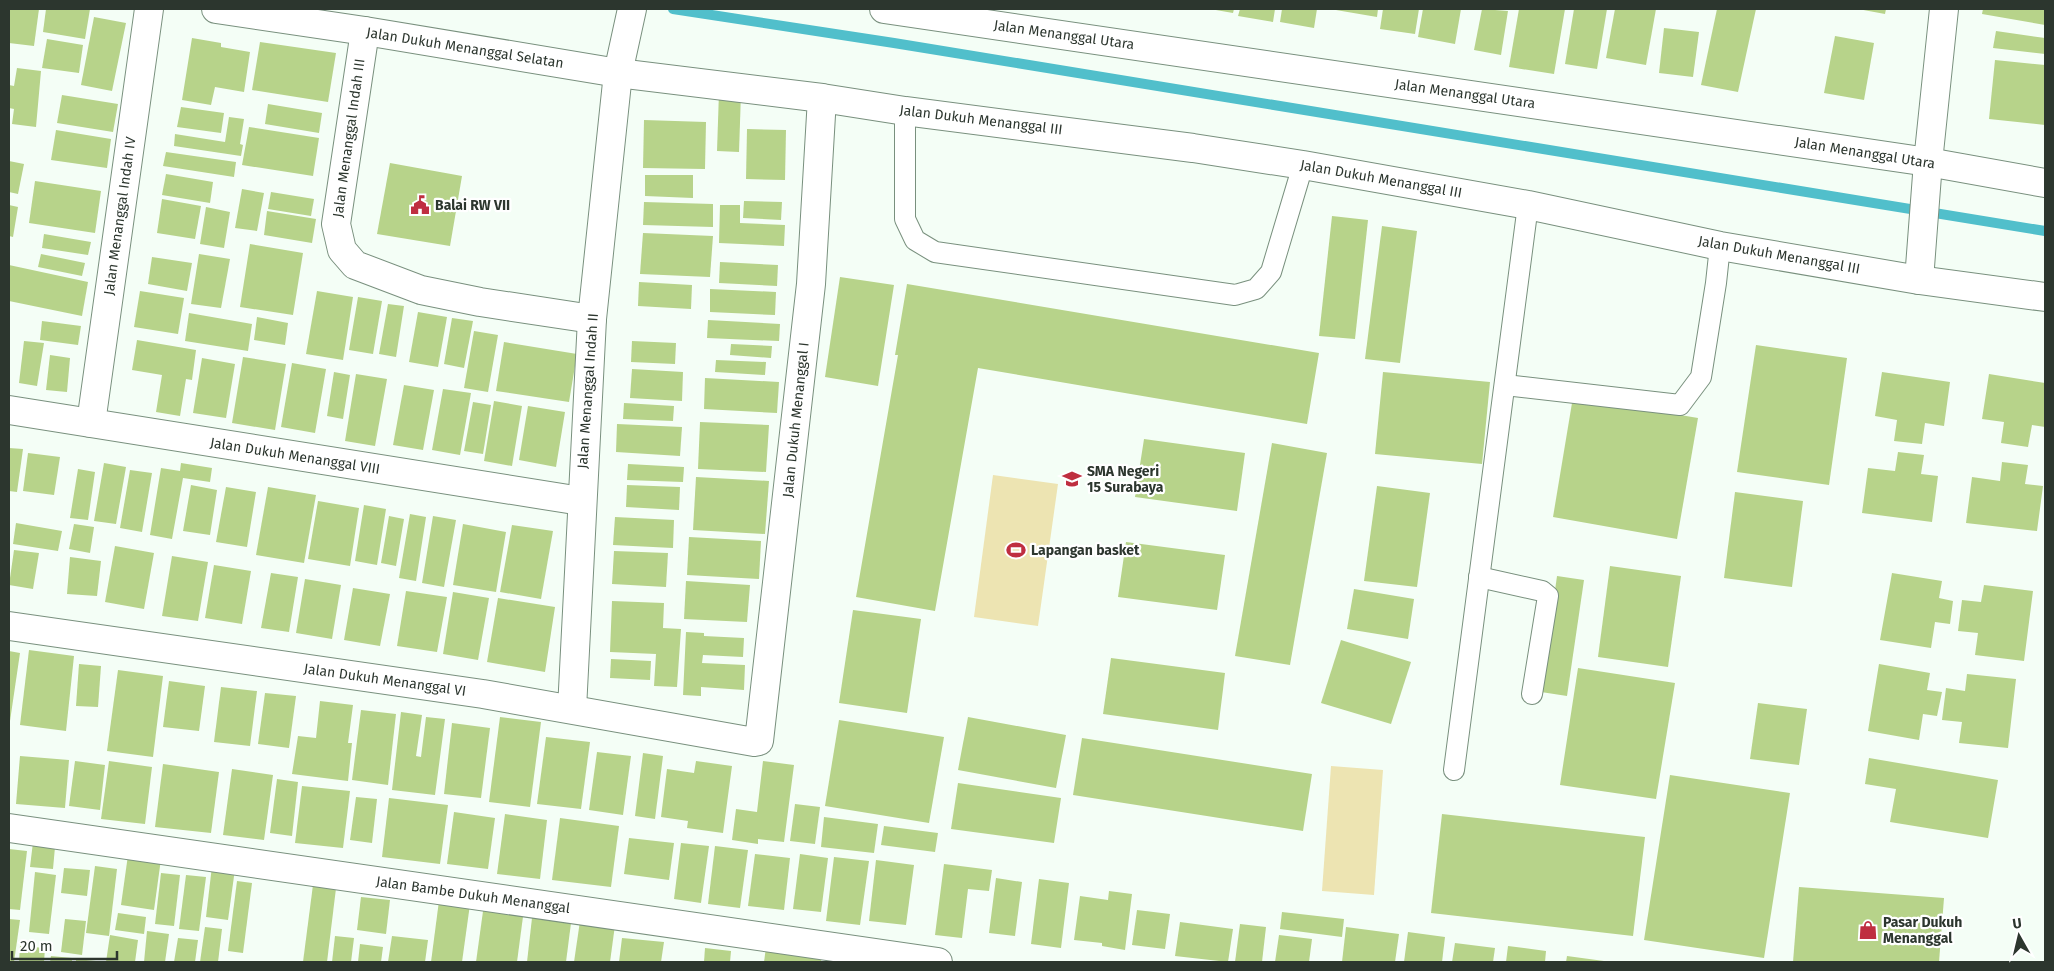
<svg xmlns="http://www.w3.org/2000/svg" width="2054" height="971" viewBox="0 0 2054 971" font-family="'Fira Sans',sans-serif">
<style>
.green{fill:#ede4b2}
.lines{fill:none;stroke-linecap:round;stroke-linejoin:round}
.stream{stroke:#51bfcb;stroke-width:10}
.building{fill:#b7d38a}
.lane-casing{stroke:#79907e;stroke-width:22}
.street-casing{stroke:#79907e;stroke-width:30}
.lane{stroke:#fff;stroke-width:20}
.street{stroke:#fff;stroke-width:28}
.labels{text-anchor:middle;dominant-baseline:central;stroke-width:4.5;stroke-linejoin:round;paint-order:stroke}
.street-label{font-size:14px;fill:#2c362e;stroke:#fff}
.poi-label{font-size:14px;font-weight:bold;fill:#2c362e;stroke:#fff;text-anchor:start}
</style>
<rect width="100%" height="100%" fill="#f4fef6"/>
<!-- green -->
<g class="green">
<polygon points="993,475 1058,484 1038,626 974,617"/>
<polygon points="1331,766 1383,770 1374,895 1322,891"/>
</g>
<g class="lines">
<!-- stream -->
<polyline class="stream" points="673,9 894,43 2045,231"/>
</g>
<!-- building -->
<g class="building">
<polygon points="9,9 39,9 34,46 9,43"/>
<polygon points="46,9 90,9 85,39 43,32"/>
<polygon points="1210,9 1234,9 1233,13"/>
<polygon points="1240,9 1275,9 1273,22 1238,16"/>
<polygon points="1282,9 1317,9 1314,28 1280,22"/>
<polygon points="1330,9 1378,9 1377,17"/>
<polygon points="1383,9 1419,9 1415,34 1380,29"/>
<polygon points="1423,9 1461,9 1455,44 1418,37"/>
<polygon points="1482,9 1508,11 1501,55 1474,50"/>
<polygon points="1519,9 1565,9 1554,74 1509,67"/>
<polygon points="1574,9 1607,9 1597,69 1565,64"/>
<polygon points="1615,9 1656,9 1646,65 1606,58"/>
<polygon points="1717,9 1756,9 1738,92 1701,85"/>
<polygon points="1858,9 1886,9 1885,14"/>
<polygon points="1983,9 2045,9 2045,25 1982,14"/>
<polygon points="94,17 126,23 112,91 81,85"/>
<polygon points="1664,28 1699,32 1693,77 1659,73"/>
<polygon points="1996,31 2045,38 2045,54 1993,48"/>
<polygon points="1835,36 1874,43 1864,100 1824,93"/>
<polygon points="192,38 221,43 221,47 250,52 244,92 215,87 211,105 182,100"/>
<polygon points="47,39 83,45 79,73 42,68"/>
<polygon points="260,42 336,53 328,102 252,90"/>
<polygon points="1995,60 2045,65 2045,125 1989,119"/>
<polygon points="17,68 41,71 36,127 12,124 14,109 9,108 9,85 14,86"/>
<polygon points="719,92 741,93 739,152 717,151"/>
<polygon points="62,95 118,104 113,132 57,123"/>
<polygon points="268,104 322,113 319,133 265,124"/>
<polygon points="181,107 224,113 221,133 177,127"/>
<polygon points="229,117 244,119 240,144 243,145 241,156 174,146 175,134 225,142"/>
<polygon points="644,120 706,122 705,169 643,168"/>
<polygon points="249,127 319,138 313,176 242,165"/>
<polygon points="747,129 786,130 785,180 746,179"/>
<polygon points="56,130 111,139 107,168 51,160"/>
<polygon points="166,152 236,162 234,177 163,166"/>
<polygon points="9,161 24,164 18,194 9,192"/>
<polygon points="390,163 462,176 450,246 377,234"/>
<polygon points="166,174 213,182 210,203 162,195"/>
<polygon points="645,175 693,175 693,198 645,196"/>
<polygon points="35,181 101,191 95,233 29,223"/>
<polygon points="242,189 264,193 257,231 235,228"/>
<polygon points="271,192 314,199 311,216 268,209"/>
<polygon points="162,199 201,206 195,239 157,233"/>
<polygon points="744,201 782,202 781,220 743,218"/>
<polygon points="644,202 713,204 713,227 643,225"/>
<polygon points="9,205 18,207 13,237 9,236"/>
<polygon points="720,205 740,205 740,223 785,225 784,246 719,243"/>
<polygon points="206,207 230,212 224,248 200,244"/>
<polygon points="267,211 316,219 312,243 264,235"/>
<polygon points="1332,216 1368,220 1355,339 1319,336"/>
<polygon points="1382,226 1417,231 1400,363 1365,359"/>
<polygon points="643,233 713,236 710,277 640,274"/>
<polygon points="44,234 91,242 88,255 42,248"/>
<polygon points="250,244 303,253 293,315 240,307"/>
<polygon points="41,254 85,263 82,276 38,267"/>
<polygon points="199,254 230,259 221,308 191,304"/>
<polygon points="152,257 192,263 187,291 148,284"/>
<polygon points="720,262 778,265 777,286 719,283"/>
<polygon points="9,265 88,282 82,316 9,301"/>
<polygon points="840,277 894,285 878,386 825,377"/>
<polygon points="639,282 692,285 691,309 638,306"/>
<polygon points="907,284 1319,353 1307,424 978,368 935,611 856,597 898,355 895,355"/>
<polygon points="710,289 776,292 775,315 710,312"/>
<polygon points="140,291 184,298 178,334 134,327"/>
<polygon points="317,291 353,297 343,360 306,354"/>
<polygon points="358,297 382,301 373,354 349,350"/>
<polygon points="388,304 404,306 396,357 379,354"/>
<polygon points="418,312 447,317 438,367 409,362"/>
<polygon points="189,313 252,324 248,351 185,341"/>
<polygon points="257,317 288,323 285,345 254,340"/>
<polygon points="452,318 473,321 464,368 444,364"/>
<polygon points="708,320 780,324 779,341 707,338"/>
<polygon points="42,321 81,326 78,345 40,340"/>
<polygon points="474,331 498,335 488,392 464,388"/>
<polygon points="137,340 196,350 192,380 186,379 180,416 156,412 162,375 132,370"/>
<polygon points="24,341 44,343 37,386 19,383"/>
<polygon points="632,341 676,343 675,364 631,362"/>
<polygon points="504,342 577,354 569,402 496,391"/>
<polygon points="731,344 772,346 771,358 730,355"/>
<polygon points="1756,345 1847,358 1829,485 1737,472"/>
<polygon points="50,355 70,358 67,392 46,390"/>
<polygon points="243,357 286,364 275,430 232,423"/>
<polygon points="202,358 235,364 226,418 193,413"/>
<polygon points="716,360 766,362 765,375 715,372"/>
<polygon points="292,363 326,369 315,433 281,427"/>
<polygon points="632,369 683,372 682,401 630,398"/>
<polygon points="334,372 350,375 343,419 327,416"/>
<polygon points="1383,372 1490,382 1482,464 1375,454"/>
<polygon points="1882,372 1950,382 1944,426 1925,423 1922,444 1894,441 1897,420 1875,416"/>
<polygon points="356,374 387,379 375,446 345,441"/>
<polygon points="1989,374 2045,383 2045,427 2032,425 2028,447 2001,443 2004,422 1982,419"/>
<polygon points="705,378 779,382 777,413 704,409"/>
<polygon points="404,385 434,390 423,450 393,445"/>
<polygon points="443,389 471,393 460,455 432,450"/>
<polygon points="1573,397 1698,418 1677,539 1553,517"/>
<polygon points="494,401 522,406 512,466 484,461"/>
<polygon points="473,402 491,405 483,454 464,451"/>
<polygon points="624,403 674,406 673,421 623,419"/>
<polygon points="528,406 565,412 556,467 519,460"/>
<polygon points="700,422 769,425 766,472 698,469"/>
<polygon points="617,424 682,427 680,456 616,452"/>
<polygon points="1144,439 1245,453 1237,511 1135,497"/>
<polygon points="1272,443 1327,453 1290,665 1235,656"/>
<polygon points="9,448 23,449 17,492 9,491"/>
<polygon points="1898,452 1924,455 1921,474 1938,476 1932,522 1862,513 1868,468 1895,471"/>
<polygon points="28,453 60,457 54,495 23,491"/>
<polygon points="2002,462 2028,465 2025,484 2043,486 2037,531 1966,523 1972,477 2000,481"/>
<polygon points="104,463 126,467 116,524 94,521"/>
<polygon points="181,463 212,468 210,482 183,478 172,539 150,535 161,468 180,471"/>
<polygon points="628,464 684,467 683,482 627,480"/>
<polygon points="78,469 95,472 88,520 70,518"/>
<polygon points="130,470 152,473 142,532 120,528"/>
<polygon points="696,477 769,481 765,534 693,530"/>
<polygon points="191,485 217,490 210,535 183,531"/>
<polygon points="627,485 680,487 679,510 626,507"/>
<polygon points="1377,486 1430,493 1417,587 1364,581"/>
<polygon points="226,487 256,492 247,547 216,542"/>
<polygon points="268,487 316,495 304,563 256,555"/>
<polygon points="1735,492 1803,501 1792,587 1724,578"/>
<polygon points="318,501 359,508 350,566 308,559"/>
<polygon points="364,505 386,509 377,565 355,561"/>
<polygon points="410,514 426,517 416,581 399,578"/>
<polygon points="389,516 404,519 396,566 381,563"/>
<polygon points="433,516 456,520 444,587 422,583"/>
<polygon points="615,517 674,520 673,548 613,545"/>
<polygon points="16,523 62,531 58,551 13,544"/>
<polygon points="74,524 94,527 90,553 69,549"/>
<polygon points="463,524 506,532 496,592 453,585"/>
<polygon points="512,525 553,531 541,599 500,592"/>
<polygon points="689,537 761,541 759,579 687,575"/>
<polygon points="1126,542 1225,555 1217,610 1118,597"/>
<polygon points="115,546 154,553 144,609 105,602"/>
<polygon points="14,550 39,553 33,589 9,585"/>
<polygon points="614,551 668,553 666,587 612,584"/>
<polygon points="172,556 208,562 198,621 162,616"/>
<polygon points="70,557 101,561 97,596 67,594"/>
<polygon points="214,565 251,571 242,624 205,618"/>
<polygon points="1610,566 1681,576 1668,667 1598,657"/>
<polygon points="271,573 298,577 289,632 261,628"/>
<polygon points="1892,573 1942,581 1939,598 1953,601 1950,624 1935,622 1931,648 1880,640"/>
<polygon points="1557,576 1584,580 1567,696 1541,692"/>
<polygon points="305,579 341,585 332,639 296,633"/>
<polygon points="686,581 750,585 747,622 684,619"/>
<polygon points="1984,585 2033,591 2024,661 1975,655 1978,633 1958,631 1962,600 1981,602"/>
<polygon points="353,588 390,594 380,646 344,640"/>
<polygon points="1354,589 1414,599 1408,639 1347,629"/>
<polygon points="406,591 447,597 437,652 397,646"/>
<polygon points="453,592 489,598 478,660 443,654"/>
<polygon points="498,598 555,607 545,672 487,662"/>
<polygon points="612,601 664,603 663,628 681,629 677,687 654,686 656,654 610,652"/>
<polygon points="853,610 921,619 907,713 839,703"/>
<polygon points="686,632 704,633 704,636 744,638 743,657 703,655 702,663 745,665 744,690 701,687 701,696 683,695"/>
<polygon points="1341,640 1411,662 1391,724 1321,703"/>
<polygon points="29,650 74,656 66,731 20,725"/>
<polygon points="9,651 20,653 10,721 9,721"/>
<polygon points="1111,658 1225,673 1218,730 1103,714"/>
<polygon points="611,659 651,661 650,680 610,678"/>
<polygon points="79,664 101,666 98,707 76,706"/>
<polygon points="1879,664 1930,673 1927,690 1942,692 1937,716 1923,714 1919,740 1868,731"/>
<polygon points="1578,668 1675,683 1656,799 1560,785"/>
<polygon points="118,670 163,676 153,757 107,751"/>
<polygon points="1967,674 2016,679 2008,748 1959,743 1962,722 1942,720 1946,688 1965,691"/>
<polygon points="169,681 205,686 199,731 163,727"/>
<polygon points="221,687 257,691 250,746 214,742"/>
<polygon points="265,693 296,696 289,748 258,744"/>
<polygon points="320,701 353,705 348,743 352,743 348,781 292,774 298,736 316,738"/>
<polygon points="1758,703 1807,709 1799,765 1750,759"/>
<polygon points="361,710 396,714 388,785 352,780"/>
<polygon points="401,712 422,715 416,756 421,757 426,717 445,719 435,795 392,790"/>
<polygon points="500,717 541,722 530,807 489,802"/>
<polygon points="968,717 1066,735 1056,788 958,770"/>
<polygon points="839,720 944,737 929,823 825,806"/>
<polygon points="452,723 490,728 481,798 444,794"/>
<polygon points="546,737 590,742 581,809 537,804"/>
<polygon points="1082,738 1312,774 1303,831 1073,795"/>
<polygon points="597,752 631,756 623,815 589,810"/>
<polygon points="643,753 663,756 655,819 635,816"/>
<polygon points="20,756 69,760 65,808 16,804"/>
<polygon points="1869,758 1998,780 1988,838 1890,822 1896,789 1865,784"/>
<polygon points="75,761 105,765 100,810 69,806"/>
<polygon points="109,761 152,767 145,824 101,819"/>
<polygon points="696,761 732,766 723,833 687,828 688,821 661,817 667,769 694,773"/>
<polygon points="763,761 794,765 784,842 758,839 758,844 732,840 736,809 757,812"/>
<polygon points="163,764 219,772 211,833 155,827"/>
<polygon points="232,769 273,775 264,840 223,835"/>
<polygon points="1670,775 1790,793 1764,958 1644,940"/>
<polygon points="277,779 298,782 292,836 270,833"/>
<polygon points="958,783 1061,798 1054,843 951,829"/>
<polygon points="302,786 350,791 343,848 295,843"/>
<polygon points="356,797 377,799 372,843 350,840"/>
<polygon points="389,798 448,805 440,864 382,857"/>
<polygon points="795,804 820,807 815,844 790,841"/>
<polygon points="454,812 495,818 488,869 447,864"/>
<polygon points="505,814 547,820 540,879 497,874"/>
<polygon points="1442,814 1645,837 1633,936 1431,913"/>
<polygon points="824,817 878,824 874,853 821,847"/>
<polygon points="560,818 619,826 611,887 552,880"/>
<polygon points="884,826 938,833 935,852 881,845"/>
<polygon points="34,834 56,836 53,869 30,867"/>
<polygon points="629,838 674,843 669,880 624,874"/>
<polygon points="681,843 709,846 701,903 674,899"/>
<polygon points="715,846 748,850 740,908 708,904"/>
<polygon points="9,849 27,851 20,910 9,909"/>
<polygon points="755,854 790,858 784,910 748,906"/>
<polygon points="800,854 828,858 821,912 793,909"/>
<polygon points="128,855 161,859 154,910 121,905"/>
<polygon points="834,857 869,861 860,925 826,921"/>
<polygon points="876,860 914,865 906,925 869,921"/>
<polygon points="944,864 992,870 989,891 968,889 962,938 935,935"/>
<polygon points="95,866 117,869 109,936 86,933"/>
<polygon points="212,866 235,869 228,920 206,917"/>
<polygon points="64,868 90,870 87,896 61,893"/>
<polygon points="35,872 56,875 49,934 29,932"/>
<polygon points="161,873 180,875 174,926 155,924"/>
<polygon points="186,875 206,877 199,931 179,929"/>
<polygon points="314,877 337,880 327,962 303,962"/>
<polygon points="996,878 1022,882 1015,936 989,933"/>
<polygon points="1039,879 1069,883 1061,948 1031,944"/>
<polygon points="237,881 252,883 243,953 228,951"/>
<polygon points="1799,887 1944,898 1939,962 1793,962"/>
<polygon points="1109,891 1132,894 1125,950 1102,946 1102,943 1074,940 1080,896 1108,900"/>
<polygon points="440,893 471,897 462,962 431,962"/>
<polygon points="361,897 390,900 386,934 357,930"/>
<polygon points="484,904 524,909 517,962 476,962"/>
<polygon points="1137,910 1170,914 1165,949 1132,945"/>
<polygon points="1282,912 1344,919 1342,937 1280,929"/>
<polygon points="118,913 146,917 144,934 115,930"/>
<polygon points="532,918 571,923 566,962 527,962"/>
<polygon points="9,919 20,920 14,962 9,962"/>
<polygon points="65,919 86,921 82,955 61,952"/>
<polygon points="580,921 615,925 610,962 574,962"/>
<polygon points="1180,922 1233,929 1228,962 1175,956"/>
<polygon points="1240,924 1266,927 1262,962 1235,962"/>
<polygon points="205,927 222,929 218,962 200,962"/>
<polygon points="1346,927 1399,934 1395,962 1342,962"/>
<polygon points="147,931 169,934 165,962 144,962"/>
<polygon points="1408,932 1445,937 1442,962 1404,962"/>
<polygon points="110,935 138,940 135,962 106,962"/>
<polygon points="1279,935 1312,939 1309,962 1275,962"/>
<polygon points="335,936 354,938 351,962 332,962"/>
<polygon points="392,936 428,940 425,962 388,962"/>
<polygon points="178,938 198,940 195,962 174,962"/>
<polygon points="622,938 664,942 661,962 619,962"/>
<polygon points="767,940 823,947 821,962 764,962"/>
<polygon points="1455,943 1495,948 1493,962 1452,962"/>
<polygon points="360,944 383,947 381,962 358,962"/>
<polygon points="20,946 45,948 44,962 19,962"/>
<polygon points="1508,946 1546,951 1545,962 1506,962"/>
<polygon points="705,948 731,951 730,962 704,962"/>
<polygon points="51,956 72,958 72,962 50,962"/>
<polygon points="1567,956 1604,961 1604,962 1566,962"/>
<polygon points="76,959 96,961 96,962 76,962"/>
</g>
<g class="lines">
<!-- lane casing -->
<g class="lane-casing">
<g id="lane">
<polyline points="905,111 905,219 915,240 935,252 1235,295 1256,289 1271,272 1303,165"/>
<polyline points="1505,385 1680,405 1701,377 1716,283 1720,246"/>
<polyline points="1479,577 1542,591 1548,596 1532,694"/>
<polyline points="1454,770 1528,205"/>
</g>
</g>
<!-- street casing -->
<g class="street-casing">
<g id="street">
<polyline points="216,9 365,31 618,73 822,98 905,111 1193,148 1303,165 1528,205 1720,246 1919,280 2045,297"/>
<polyline points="884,9 1928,162 2045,183"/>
<polyline points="365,31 336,224 342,250 355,265 421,290 480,302 592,319"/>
<polyline points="1919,280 1928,162 1944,9"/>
<polyline points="9,410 581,501"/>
<polyline points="91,423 149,9"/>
<polyline points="9,626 483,694 754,742 759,741 811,284 822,98"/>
<polyline points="572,709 592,319 618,73 632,9"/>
<polyline points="9,828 938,962"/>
</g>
</g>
<!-- lane -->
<use href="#lane" class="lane"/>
<!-- street -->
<use href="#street" class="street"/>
</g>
<!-- icons -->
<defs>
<g id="civic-bare" transform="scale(1.5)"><path d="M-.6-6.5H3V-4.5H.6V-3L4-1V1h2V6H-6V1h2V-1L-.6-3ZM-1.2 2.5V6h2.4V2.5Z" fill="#bf2e40" stroke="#fff" stroke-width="2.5" paint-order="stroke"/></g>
<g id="school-bare" transform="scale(1.5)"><path d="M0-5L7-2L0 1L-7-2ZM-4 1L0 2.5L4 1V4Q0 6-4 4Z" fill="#bf2e40" stroke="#fff" stroke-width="2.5" paint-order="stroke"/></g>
<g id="stadium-bare" transform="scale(1.5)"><path d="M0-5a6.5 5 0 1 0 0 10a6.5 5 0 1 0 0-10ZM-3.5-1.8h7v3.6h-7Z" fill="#bf2e40" stroke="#fff" stroke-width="2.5" paint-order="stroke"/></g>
<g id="shop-bare" transform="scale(1.5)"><path d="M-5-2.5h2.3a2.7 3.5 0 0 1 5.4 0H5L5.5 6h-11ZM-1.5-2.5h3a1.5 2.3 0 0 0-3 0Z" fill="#bf2e40" stroke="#fff" stroke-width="2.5" paint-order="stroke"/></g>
</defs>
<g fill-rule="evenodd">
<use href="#civic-bare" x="420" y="205"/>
<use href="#school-bare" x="1072" y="479"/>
<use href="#stadium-bare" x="1016" y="550"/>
<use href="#shop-bare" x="1868" y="930"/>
</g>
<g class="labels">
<!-- street labels -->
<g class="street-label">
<text transform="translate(1064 35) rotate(8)">Jalan Menanggal Utara</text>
<text transform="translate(465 48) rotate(9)">Jalan Dukuh Menanggal Selatan</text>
<text transform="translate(1465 94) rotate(8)">Jalan Menanggal Utara</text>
<text transform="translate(981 120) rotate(7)">Jalan Dukuh Menanggal III</text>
<text transform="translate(349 138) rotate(-82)">Jalan Menanggal Indah III</text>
<text transform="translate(1865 153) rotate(9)">Jalan Menanggal Utara</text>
<text transform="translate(1381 179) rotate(10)">Jalan Dukuh Menanggal III</text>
<text transform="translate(120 216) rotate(-82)">Jalan Menanggal Indah IV</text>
<text transform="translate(1779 255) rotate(10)">Jalan Dukuh Menanggal III</text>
<text transform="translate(588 391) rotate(-86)">Jalan Menanggal Indah II</text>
<text transform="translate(796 420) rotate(-84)">Jalan Dukuh Menanggal I</text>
<text transform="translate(295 456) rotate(9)">Jalan Dukuh Menanggal VIII</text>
<text transform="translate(385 680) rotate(8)">Jalan Dukuh Menanggal VI</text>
<text transform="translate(473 895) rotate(8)">Jalan Bambe Dukuh Menanggal</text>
</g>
<!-- poi labels -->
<g class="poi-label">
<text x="435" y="205">Balai RW VII</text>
<text x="1087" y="471">SMA Negeri<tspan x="1087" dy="16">15 Surabaya</tspan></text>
<text x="1031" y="550">Lapangan basket</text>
<text x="1883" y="922">Pasar Dukuh<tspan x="1883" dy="16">Menanggal</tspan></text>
</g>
</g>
<!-- border -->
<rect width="2054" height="971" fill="none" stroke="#2c362e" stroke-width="20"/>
<!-- north arrow -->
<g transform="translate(2019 936) rotate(352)" stroke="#ffffff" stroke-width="4" paint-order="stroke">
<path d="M0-4L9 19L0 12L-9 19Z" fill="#2c362e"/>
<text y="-8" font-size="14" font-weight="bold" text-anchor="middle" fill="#2c362e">U</text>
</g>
<!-- scale -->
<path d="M12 951v8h105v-8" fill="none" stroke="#2c362e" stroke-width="2.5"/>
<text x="20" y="951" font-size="15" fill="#2c362e" stroke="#ffffff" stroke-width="4" paint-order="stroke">20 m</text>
</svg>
